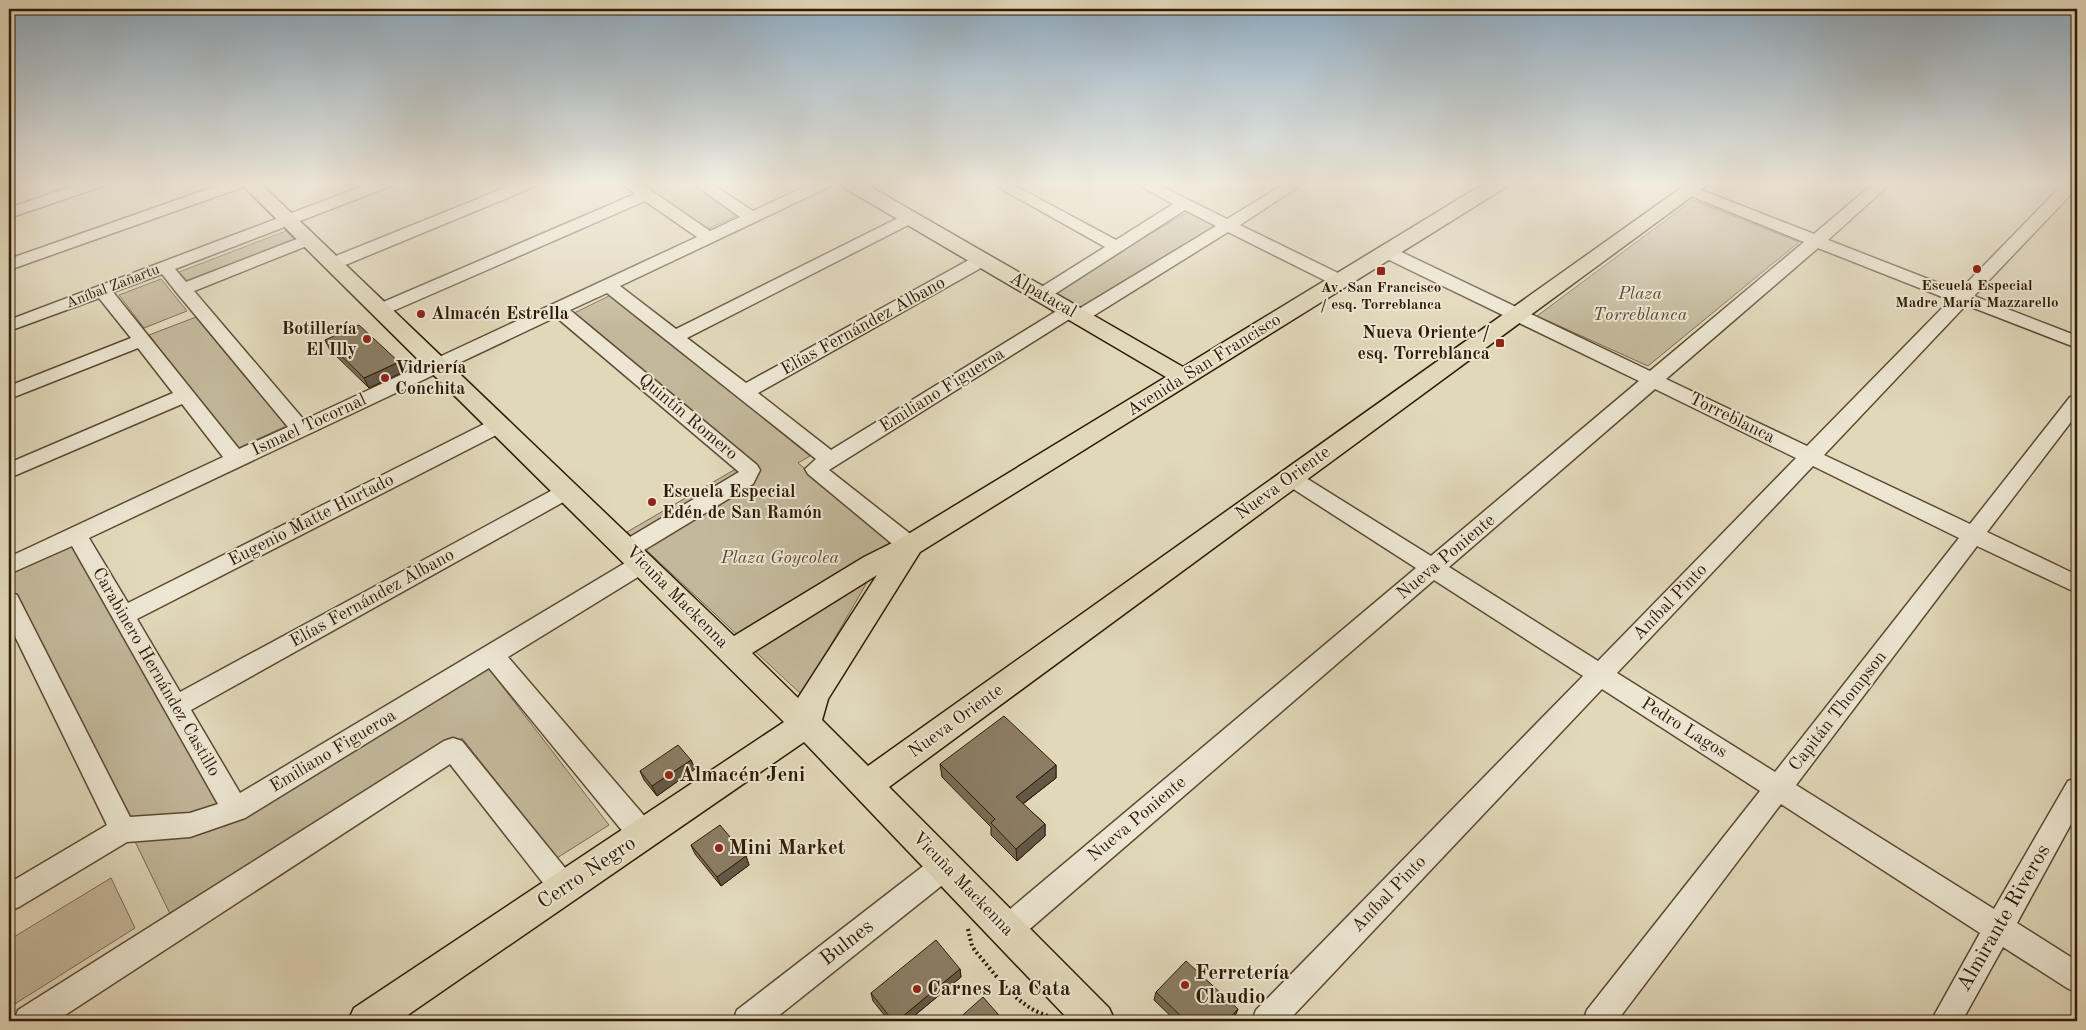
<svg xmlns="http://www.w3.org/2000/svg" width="2086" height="1030" viewBox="0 0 2086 1030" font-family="'Old Standard TT',serif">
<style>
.green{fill:#c3b89b;stroke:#7a6950}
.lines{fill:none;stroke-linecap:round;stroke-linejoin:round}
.minor-casing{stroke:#5c4a33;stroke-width:3}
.major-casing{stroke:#301a06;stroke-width:3}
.path{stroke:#301a06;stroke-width:4;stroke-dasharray:2 3;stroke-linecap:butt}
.minor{fill:#ece6d2;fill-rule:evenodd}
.major{fill:#e1d8ba;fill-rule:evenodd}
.wall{fill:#786c56;stroke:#301a06}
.shaded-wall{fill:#625846;stroke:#301a06}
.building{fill:#8c7d64;stroke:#301a06}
.poi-dot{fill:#8f2418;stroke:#ece6d2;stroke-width:2}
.labels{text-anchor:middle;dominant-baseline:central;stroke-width:4;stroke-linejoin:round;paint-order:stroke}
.far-poi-label{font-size:15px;font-weight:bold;fill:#301a06;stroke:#ece6d2}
.far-street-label{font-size:15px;fill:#301a06;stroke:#ece6d2}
.park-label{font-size:18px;font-style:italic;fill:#5c4933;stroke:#ece6d2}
.street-label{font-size:18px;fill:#301a06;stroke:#ece6d2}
.poi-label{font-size:18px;font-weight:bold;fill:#301a06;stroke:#ece6d2;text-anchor:start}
.near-poi-label{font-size:21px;font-weight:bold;fill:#301a06;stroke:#ece6d2;text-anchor:start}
.near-street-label{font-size:21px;fill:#301a06;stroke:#ece6d2}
</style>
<rect width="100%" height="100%" fill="#e1d8ba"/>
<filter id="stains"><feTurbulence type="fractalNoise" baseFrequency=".004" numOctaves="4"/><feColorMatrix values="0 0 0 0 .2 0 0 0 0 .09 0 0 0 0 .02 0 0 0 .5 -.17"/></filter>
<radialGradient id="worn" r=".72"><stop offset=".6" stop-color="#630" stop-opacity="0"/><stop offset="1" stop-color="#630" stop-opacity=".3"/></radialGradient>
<!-- green -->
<g class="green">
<polygon points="637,183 696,183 743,213 706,230"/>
<polygon points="1693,200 1799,242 1648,366 1537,316"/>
<polygon points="1188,212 1218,226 1082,310 1056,294 1122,250"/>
<polygon points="286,231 297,242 190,284 179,272"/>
<polygon points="161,279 187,311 144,328 119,295"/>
<polygon points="611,295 810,456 798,463 892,539 802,695 627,532 746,463 570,315"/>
<polygon points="196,317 286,426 236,449 149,335"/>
<polygon points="73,542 232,812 489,669 609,825 557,858 462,738 173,920 9,581 9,573"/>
<polygon points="111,878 135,928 10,1007 9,940"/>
</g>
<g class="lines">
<!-- minor casing -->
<g class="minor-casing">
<g id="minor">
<polygon points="82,183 105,183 103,186 9,218 9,208"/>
<polygon points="225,183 248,183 246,186 9,270 9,259"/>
<path d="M371 183H393L391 186 175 269 186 282 302 237H314L316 240 314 243 194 291 304 420 697 237 645 201 386 314H374L371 310 374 306 635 194 622 183H640L710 231 740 217 692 183H710L753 211 813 183H833L831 186 620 286 676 329 904 215H916L918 218 916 221 687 338 746 383 976 256H988L990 260 988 264 758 393 831 450 1063 307 1069 306 1077 310 1216 226 1185 210 1047 299H1035L1032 295 1035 291 1105 247 991 183H1010L1116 240 1173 204 1135 183H1155L1227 219 1286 183H1304L1240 225 1346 277 1349 281 1346 285H1334L1228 232 1085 321 1079 322 1071 318 829 470 918 540 921 546 918 552 910 554 902 552 808 474 805 469 816 459 607 293 570 310 757 465 760 470 753 484 636 555 628 557 620 555 617 549 620 543 739 472 556 317 89 538 128 603 492 420 499 418 506 420 509 425 506 430 137 619 180 692 560 486 567 484 574 486 577 491 574 496 191 710 240 793 635 557 643 555 651 557 654 563 651 569 508 657 653 826 656 835 653 844 643 847 633 844 489 668 245 818 190 837 127 842 19 907 9 911V883L107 825 9 624V592L17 595 130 817 190 813 218 804 72 546 9 574V557L223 457 182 404 9 478V463L173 393 138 348 9 399V386L131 338 99 298 9 331V320ZM162 274 177 293 288 427 239 449 113 292Z"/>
<polygon points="517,183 538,183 536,186 338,268 326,268 324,264 326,260"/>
<path d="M1874 183H1891L1828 240 1959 291 2064 183H2077V188L1974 296 2077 336V348L1966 305 1824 455 1970 524 2070 397 2077 395V414L1987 532 2077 575V593L1977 546 1796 785 1994 909 2068 781 2077 778V813L2017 923 2077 961V993L2067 988 2003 947 1962 1021H1931L1980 933 1781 804 1617 1021H1583L1587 1010 1760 791 1602 689 1288 1021H1252L1256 1010 1583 676 1434 580 1017 940 1007 944 997 940 993 930 997 920 1416 568 1284 483 1281 478 1284 473 1291 471 1298 473 1431 556 1639 381 1381 256 1379 252 1381 248H1393L1650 371 1804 242 1686 194 1683 191 1686 188H1696L1814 234ZM1818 248 1950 300 1807 446 1666 379ZM1655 389 1796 458 1598 661 1449 567ZM1813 466 1959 538 1775 772 1617 673Z"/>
<polygon points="453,738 462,741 574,879 578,888 574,897 564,901 554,897 450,764 56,1021 14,1021 18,1010 444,741"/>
<polygon points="945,853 955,857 959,866 955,875 772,1021 733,1021 737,1010 935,857"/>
</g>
</g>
<!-- major casing -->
<g class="major-casing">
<path id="major" d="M240 183H260L734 636 864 557 900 539 1166 377 843 187 841 183H864L1183 367 1485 183H1508L1506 187 920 552 828 699 822 720 868 766 1688 183H1710L889 787 1109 1008 1115 1021H1070L804 742 399 1021H348L354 1008 784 722ZM877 575 798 698 752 653Z"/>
</g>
<!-- path -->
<path class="path" d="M968 929 972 946 976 952C999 978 1016 1007 1051 1017"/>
<!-- minor -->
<use href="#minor" class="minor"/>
<!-- major -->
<use href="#major" class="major"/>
</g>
<!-- wall -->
<g class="wall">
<polygon points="325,340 399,362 403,372 369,388 330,350"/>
<polygon points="691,760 695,769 657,796 644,780 640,771"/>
<polygon points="940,764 1056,765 1056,778 1023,804 1045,824 1045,836 1017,861 991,835 991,827 942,777"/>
<polygon points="691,845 746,856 749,865 721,886 695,854"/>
<polygon points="960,969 961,977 908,1021 889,1021 873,1001 871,993"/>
<polygon points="1156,992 1235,1017 1231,1021 1176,1021 1154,1000"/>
</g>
<!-- shaded-wall -->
<g class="shaded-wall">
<polygon points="399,362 403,372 369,388 364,378"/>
<polygon points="691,760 695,769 657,796 652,786"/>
<polygon points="1056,765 1056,778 1016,809 1016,797"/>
<polygon points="1045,824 1045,836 1017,861 1016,849"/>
<polygon points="746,856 749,865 721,886 717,877"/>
<polygon points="960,969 961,977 908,1021 897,1021"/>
<polygon points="1238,1009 1235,1017 1231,1021 1227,1021"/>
</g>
<!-- building -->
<g class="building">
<polygon points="359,325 399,362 364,378 325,340"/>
<polygon points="1004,716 1056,765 1016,797 1045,824 1016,849 991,823 995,819 940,764"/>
<polygon points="678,745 691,760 652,786 640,771"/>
<polygon points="720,825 746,856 717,877 691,845"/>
<polygon points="936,940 960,969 897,1021 893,1021 871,993"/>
<polygon points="1186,961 1238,1009 1227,1021 1186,1021 1156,992"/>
<polygon points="983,997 1004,1021 956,1021"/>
</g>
<!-- sky -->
<linearGradient id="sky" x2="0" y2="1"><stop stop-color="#8da8bd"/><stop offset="0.56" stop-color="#f2ede0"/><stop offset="1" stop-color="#f2ede0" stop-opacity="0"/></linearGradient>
<rect width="2086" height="328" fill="url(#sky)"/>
<!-- markers -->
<g class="poi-dot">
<circle cx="1977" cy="269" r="5"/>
<rect x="1376" y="266" width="10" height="10" rx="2.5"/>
<circle cx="421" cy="314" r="5"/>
<circle cx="367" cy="339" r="5"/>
<rect x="1495" y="338" width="10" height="10" rx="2.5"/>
<circle cx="385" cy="378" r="5"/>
<circle cx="652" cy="502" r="5"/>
<circle cx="669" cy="775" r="5"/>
<circle cx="719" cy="848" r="5"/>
<circle cx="1185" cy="985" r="5"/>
<circle cx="917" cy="989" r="5"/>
</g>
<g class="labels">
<!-- far-poi labels -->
<g class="far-poi-label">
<text x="1977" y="286">Escuela Especial<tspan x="1977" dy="17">Madre María Mazzarello</tspan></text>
<text x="1381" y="288">Av. San Francisco<tspan x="1381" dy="17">/ esq. Torreblanca</tspan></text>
</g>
<!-- far-street labels -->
<g class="far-street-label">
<text transform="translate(113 287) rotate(-21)">Aníbal Zañartu</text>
</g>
<!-- park labels -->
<g class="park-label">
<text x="1640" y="294">Plaza<tspan x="1640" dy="21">Torreblanca</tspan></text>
<text x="780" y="558">Plaza Goycolea</text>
</g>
<!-- street labels -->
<g class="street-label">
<text transform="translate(1043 295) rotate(30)">Alpatacal</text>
<text transform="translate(863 326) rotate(-29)">Elías Fernández Albano</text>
<text transform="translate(1204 365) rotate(-32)">Avenida San Francisco</text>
<text transform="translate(942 390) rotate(-32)">Emiliano Figueroa</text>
<text transform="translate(688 417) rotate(40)">Quintín Romero</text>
<text transform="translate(1732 418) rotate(26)">Torreblanca</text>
<text transform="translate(309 425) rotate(-25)">Ismael Tocornal</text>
<text transform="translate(1283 483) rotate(-36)">Nueva Oriente</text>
<text transform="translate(311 520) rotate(-27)">Eugenio Matte Hurtado</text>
<text transform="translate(1446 557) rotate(-40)">Nueva Poniente</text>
<text transform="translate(677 597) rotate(45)">Vicuña Mackenna</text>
<text transform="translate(372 598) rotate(-29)">Elías Fernández Albano</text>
<text transform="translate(1670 602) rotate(-46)">Aníbal Pinto</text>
<text transform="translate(156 672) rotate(60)">Carabinero Hernández Castillo</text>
<text transform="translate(1838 711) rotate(-52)">Capitán Thompson</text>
<text transform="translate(956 721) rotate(-36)">Nueva Oriente</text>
<text transform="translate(1684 728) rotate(32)">Pedro Lagos</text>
<text transform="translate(333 751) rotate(-31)">Emiliano Figueroa</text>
<text transform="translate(1137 819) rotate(-40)">Nueva Poniente</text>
<text transform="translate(963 884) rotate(46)">Vicuña Mackenna</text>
<text transform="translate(1389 894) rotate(-46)">Aníbal Pinto</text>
</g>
<!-- poi labels -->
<g class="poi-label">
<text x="431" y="314">Almacén Estrella</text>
<text x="357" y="329" text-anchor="end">Botillería<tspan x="357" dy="21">El Illy</tspan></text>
<text x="1490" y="333" text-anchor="end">Nueva Oriente /<tspan x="1490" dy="21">esq. Torreblanca</tspan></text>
<text x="395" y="368">Vidriería<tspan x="395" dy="21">Conchita</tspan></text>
<text x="662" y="492">Escuela Especial<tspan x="662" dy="21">Edén de San Ramón</tspan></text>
</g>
<!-- near-poi labels -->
<g class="near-poi-label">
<text x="679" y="775">Almacén Jeni</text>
<text x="729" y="848">Mini Market</text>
<text x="1195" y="973">Ferretería<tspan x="1195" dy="24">Claudio</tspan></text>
<text x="927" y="989">Carnes La Cata</text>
</g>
<!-- near-street labels -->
<g class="near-street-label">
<text transform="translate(587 873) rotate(-34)">Cerro Negro</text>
<text transform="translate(2004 918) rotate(-60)">Almirante Riveros</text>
<text transform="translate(847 943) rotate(-38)">Bulnes</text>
</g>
</g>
<!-- margin -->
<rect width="2086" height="1030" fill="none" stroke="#e1d8ba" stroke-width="30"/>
<rect x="10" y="10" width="2066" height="1010" fill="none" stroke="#301a06" stroke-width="2.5"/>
<rect x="15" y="15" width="2056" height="1000" fill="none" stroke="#301a06"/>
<rect width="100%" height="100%" filter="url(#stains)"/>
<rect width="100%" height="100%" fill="url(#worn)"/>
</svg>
